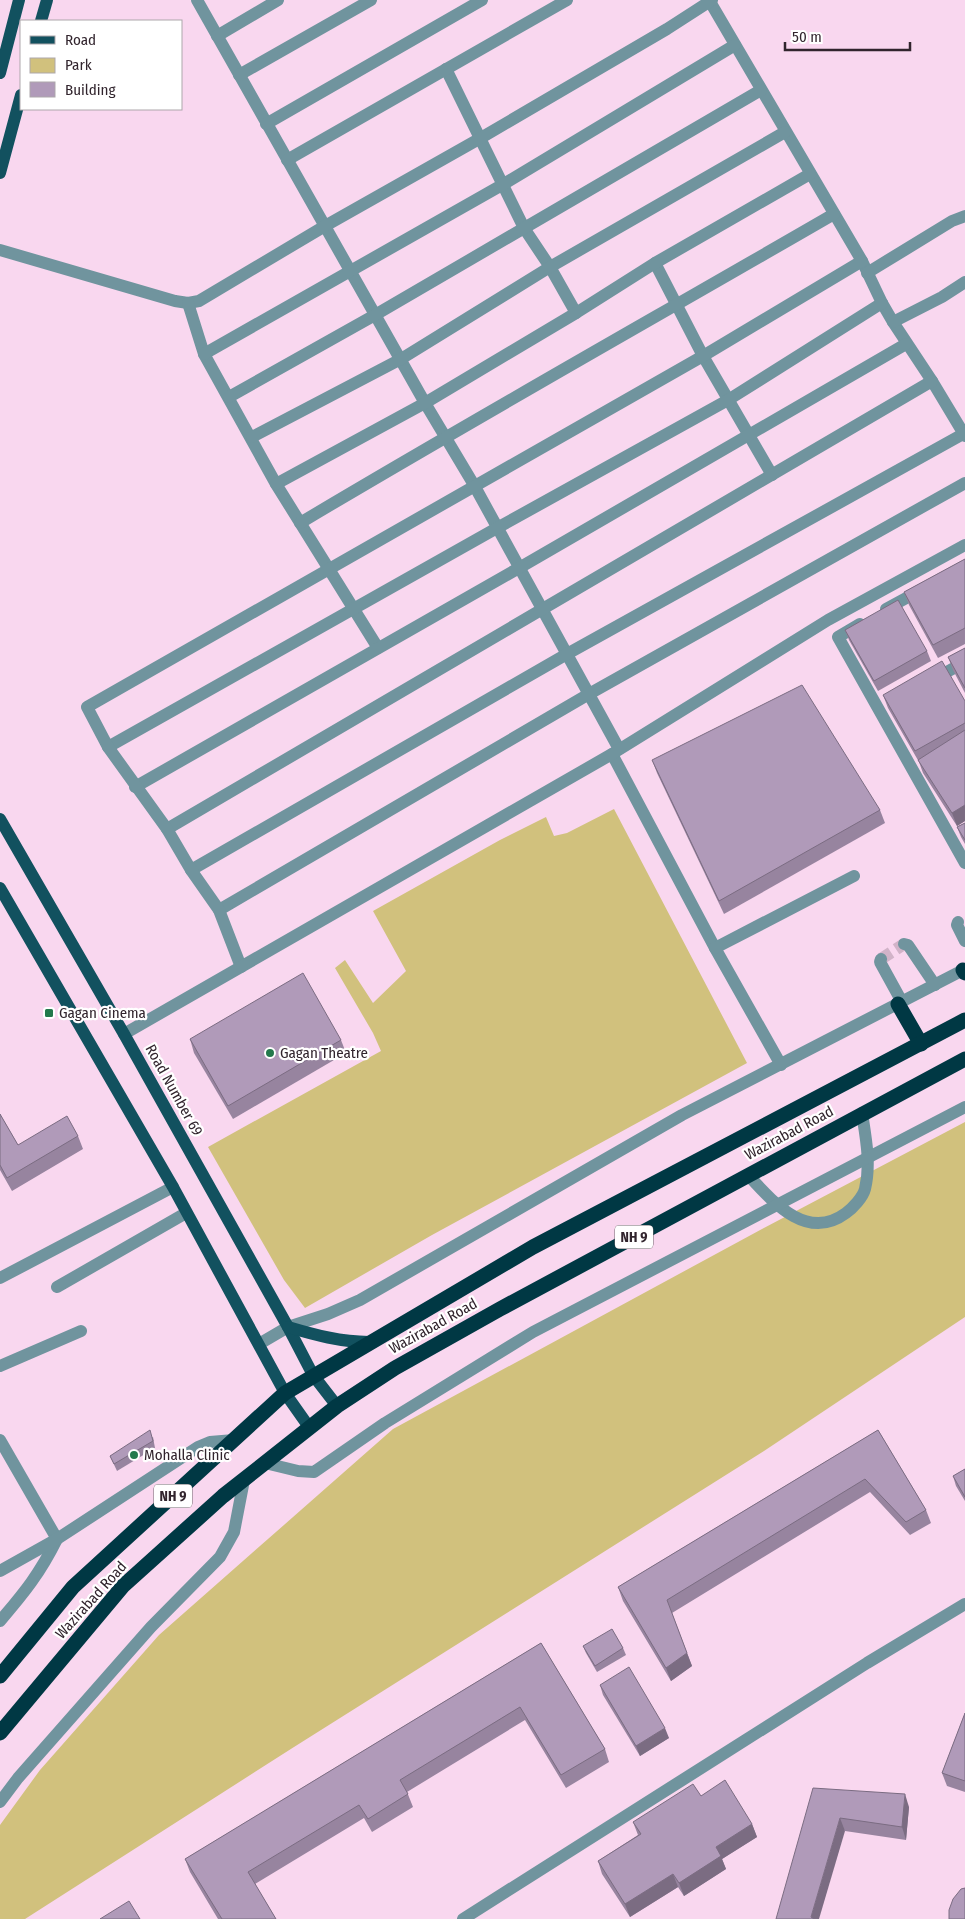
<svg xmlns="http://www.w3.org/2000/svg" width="965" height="1919" viewBox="0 0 965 1919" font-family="'Fira Sans Condensed',sans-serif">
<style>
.green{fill:#d1c17d}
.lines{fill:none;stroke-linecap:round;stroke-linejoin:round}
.minor-tunnel{stroke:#d1b3c8;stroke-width:12;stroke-dasharray:12 6;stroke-linecap:butt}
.minor{stroke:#70949e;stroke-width:12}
.major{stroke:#12515f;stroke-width:12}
.highway{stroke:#003844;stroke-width:15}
.wall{fill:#97849f}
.shaded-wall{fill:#7b6c82}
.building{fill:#b09ab9;stroke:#7b6c82}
.poi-dot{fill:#23794c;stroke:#fff;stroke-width:2}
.labels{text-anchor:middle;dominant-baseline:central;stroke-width:4.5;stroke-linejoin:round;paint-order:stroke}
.shield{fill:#fff;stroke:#6f666c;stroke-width:1}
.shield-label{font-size:14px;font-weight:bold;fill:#31242d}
.poi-label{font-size:15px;fill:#31242d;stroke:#fff;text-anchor:start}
.street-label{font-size:15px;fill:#31242d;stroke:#fff}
</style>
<rect width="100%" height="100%" fill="#f9d7ef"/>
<!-- green -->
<g class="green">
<polygon points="614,809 747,1063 432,1235 305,1308 284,1280 208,1147 381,1051 373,1033 335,968 345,960 373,1003 406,971 373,911 500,840 546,817 554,836 567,833"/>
<polygon points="965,1122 965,1317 764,1451 294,1747 25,1919 0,1919 0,1825 40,1770 159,1635 393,1429 762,1229"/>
</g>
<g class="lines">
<!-- minor-tunnel -->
<polyline class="minor-tunnel" points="881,959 904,944"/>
<!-- minor -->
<g class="minor">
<polyline points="197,0 425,403 474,485 619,749"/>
<polyline points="709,0 862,261 882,303 893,322 932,381 965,436"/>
<polyline points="217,36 278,0"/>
<polyline points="446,69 524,228 550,267 576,313"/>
<polyline points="239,75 371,0"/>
<polyline points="266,124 482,0"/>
<polyline points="287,160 567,0"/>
<polyline points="0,250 175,301 188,303 199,301 325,226 479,139 667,29 712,0"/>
<polyline points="655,263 703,356 772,475"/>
<polyline points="867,273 952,221 965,216"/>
<polyline points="188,303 204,354 276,484 378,648"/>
<polyline points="893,322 942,297 965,282"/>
<polyline points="204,354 502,185 735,45"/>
<polyline points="229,397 375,315 761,90"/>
<polyline points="252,437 401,359 550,267 785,132"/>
<polyline points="276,484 425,403 576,313 655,263 810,174"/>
<path d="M300 523C476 418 656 317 834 214"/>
<polyline points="886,609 921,590"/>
<polyline points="860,624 838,637 965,863"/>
<polyline points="934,679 965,662"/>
<polyline points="108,747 497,528 728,400 882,303"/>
<polyline points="612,754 715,948 781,1065"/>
<polyline points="135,787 519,568 906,344"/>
<polyline points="167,829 932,381"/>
<polyline points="191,870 567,654 965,433"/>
<polyline points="219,910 589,694 965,483"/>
<polyline points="958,922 957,925 965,941"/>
<polyline points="904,944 908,945 935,985"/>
<polyline points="715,948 854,876"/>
<polyline points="881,959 880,962 902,1002"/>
<polyline points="241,967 219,910 191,870 167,829 108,747 87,707 703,356 862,261"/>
<polyline points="124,1034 612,754 828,620 965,545"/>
<path d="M748 1175C773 1202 807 1242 846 1213 853 1208 863 1197 865 1189 871 1164 866 1139 862 1113"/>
<polyline points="0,1278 173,1187"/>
<polyline points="57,1287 186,1213"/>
<polyline points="259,1344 288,1327 328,1314 360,1300 682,1115 965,969"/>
<polyline points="0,1366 81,1331"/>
<path d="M0 1440 57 1539C40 1573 25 1592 0 1621"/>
<polyline points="265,1463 298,1471 314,1472 385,1423 533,1332 965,1107"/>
<polyline points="0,1571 57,1539 198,1447 210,1442 234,1440"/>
<polyline points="0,1802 18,1778 151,1627 220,1557 234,1532 244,1480"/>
<polyline points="463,1919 867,1663 965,1604"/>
</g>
<!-- major -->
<g class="major">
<polyline points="41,21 47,0"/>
<polyline points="0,73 19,0"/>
<polyline points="0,173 21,95"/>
<polyline points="0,819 124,1034 288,1327 313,1375 337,1406"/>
<polyline points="0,888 173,1187 285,1393 309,1427"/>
<path d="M288 1327C315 1335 341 1342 369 1342"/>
</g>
<!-- highway -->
<g class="highway">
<polyline points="963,970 965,973"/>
<polyline points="898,1004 921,1044"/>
<polyline points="0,1676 73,1587 285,1393 533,1247 965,1020"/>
<polyline points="0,1733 123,1586 223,1496 337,1406 395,1368 500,1309 965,1059"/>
</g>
</g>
<!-- wall -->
<g class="wall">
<polygon points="965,559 965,644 938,658 909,605 904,592"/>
<polygon points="845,630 927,651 931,661 878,691 849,640"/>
<polygon points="965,648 965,693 953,670 948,657"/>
<polygon points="883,695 965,701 965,821 957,826 923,773 919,762 888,708"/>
<polygon points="652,760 880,810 885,823 724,914 657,773"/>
<polygon points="965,823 965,844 961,837 957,827"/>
<polygon points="190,1039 341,1040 346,1053 233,1119 194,1053"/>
<polygon points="0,1114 18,1145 78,1136 83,1149 12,1191 0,1170"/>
<polygon points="878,1430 926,1510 931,1523 910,1535 870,1492 672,1613 692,1666 671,1681 623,1601 618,1587"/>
<polygon points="153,1437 155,1448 117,1471 110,1456"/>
<polygon points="965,1469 965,1501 956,1486 953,1476"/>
<polygon points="541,1643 605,1749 609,1762 566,1788 525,1720 407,1792 413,1807 372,1832 364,1818 255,1884 276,1919 218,1919 190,1872 185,1859"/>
<polygon points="583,1646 623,1648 626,1655 597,1672 586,1653"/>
<polygon points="600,1685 669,1738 640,1756 603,1695"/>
<polygon points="965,1713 965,1792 947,1786 942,1773"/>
<polygon points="813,1788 909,1807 906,1840 845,1831"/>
<polygon points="701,1796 752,1824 757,1837 722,1859 726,1869 684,1896 678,1887 630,1917 602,1874 598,1861 638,1835 633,1822"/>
</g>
<!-- shaded-wall -->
<g class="shaded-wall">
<polygon points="965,805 965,821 957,826 952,813"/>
<polygon points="687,1653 692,1666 671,1681 666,1668"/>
<polygon points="665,1728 669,1738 640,1756 636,1746"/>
<polygon points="905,1794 909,1807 906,1840 902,1827"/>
<polygon points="840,1818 845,1831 819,1919 811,1919 811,1917"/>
<polygon points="752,1824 757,1837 722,1859 726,1869 684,1896 679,1883 716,1847"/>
<polygon points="673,1874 678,1887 630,1917 625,1904"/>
</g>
<!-- building -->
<g class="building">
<polygon points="965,559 965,628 933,645 904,592"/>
<polygon points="898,600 927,651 874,681 845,630"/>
<polygon points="965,648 965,688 948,657"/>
<polygon points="942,661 965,701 965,723 915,751 883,695"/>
<polygon points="802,685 880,810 719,901 652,760"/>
<polygon points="965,730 965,805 952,813 918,760"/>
<polygon points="965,823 965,840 957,827"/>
<polygon points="303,973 341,1040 228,1106 190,1039"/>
<polygon points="0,1114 18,1145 67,1116 78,1136 7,1178 0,1165"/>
<polygon points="150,1430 153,1441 114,1464 110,1456"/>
<polygon points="878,1430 926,1510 906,1522 865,1479 667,1600 687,1653 666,1668 618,1587"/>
<polygon points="965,1469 965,1497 953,1476"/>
<polygon points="612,1629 623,1648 595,1666 583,1646"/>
<polygon points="541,1643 605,1749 561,1775 520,1707 400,1780 408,1794 368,1819 359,1805 248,1872 276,1919 222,1919 185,1859"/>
<polygon points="629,1667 665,1728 636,1746 600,1685"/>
<polygon points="965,1713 965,1781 942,1773"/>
<polygon points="725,1780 752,1824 716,1847 721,1856 679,1883 673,1874 625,1904 598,1861 641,1834 633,1822 693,1784 701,1796"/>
<polygon points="813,1788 905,1794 902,1827 840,1818 811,1917 814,1919 776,1919"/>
<polygon points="965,1888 965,1919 949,1919 949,1910 953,1899 961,1889"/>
<polygon points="129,1901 140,1919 100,1919"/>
</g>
<!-- markers -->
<g class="poi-dot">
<rect x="44" y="1008" width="10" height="10" rx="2.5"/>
<circle cx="270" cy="1053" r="5"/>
<circle cx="134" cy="1455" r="5"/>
</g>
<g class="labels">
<!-- shield labels -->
<g class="shield">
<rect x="615" y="1225.5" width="38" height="23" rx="4"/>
<rect x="154" y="1484.5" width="38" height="23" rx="4"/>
</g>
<g class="shield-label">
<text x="634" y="1237">NH 9</text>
<text x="173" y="1496">NH 9</text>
</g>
<!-- poi labels -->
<g class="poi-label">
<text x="59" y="1013">Gagan Cinema</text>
<text x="280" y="1053">Gagan Theatre</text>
<text x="144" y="1455">Mohalla Clinic</text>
</g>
<!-- street labels -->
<g class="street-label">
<text transform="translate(174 1090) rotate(61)">Road Number 69</text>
<text transform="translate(789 1133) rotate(-28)">Wazirabad Road</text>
<text transform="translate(433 1326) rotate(-29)">Wazirabad Road</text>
<text transform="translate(91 1600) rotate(-48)">Wazirabad Road</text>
</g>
</g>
<!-- legend -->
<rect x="20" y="20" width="162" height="90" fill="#ffffff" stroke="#ada7ab"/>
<rect x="30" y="36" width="25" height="8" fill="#12515f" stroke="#ada7ab"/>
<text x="65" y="45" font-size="15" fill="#31242d">Road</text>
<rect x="30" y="58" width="25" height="15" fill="#d1c17d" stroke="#ada7ab"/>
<text x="65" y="70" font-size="15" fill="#31242d">Park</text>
<rect x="30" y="82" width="25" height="15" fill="#b09ab9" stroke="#ada7ab"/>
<text x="65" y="95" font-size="15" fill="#31242d">Building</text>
<!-- scale -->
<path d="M785 42v8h125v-8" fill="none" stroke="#31242d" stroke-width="2.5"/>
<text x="792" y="42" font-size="15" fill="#31242d" stroke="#ffffff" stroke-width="4" paint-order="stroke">50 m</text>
</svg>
